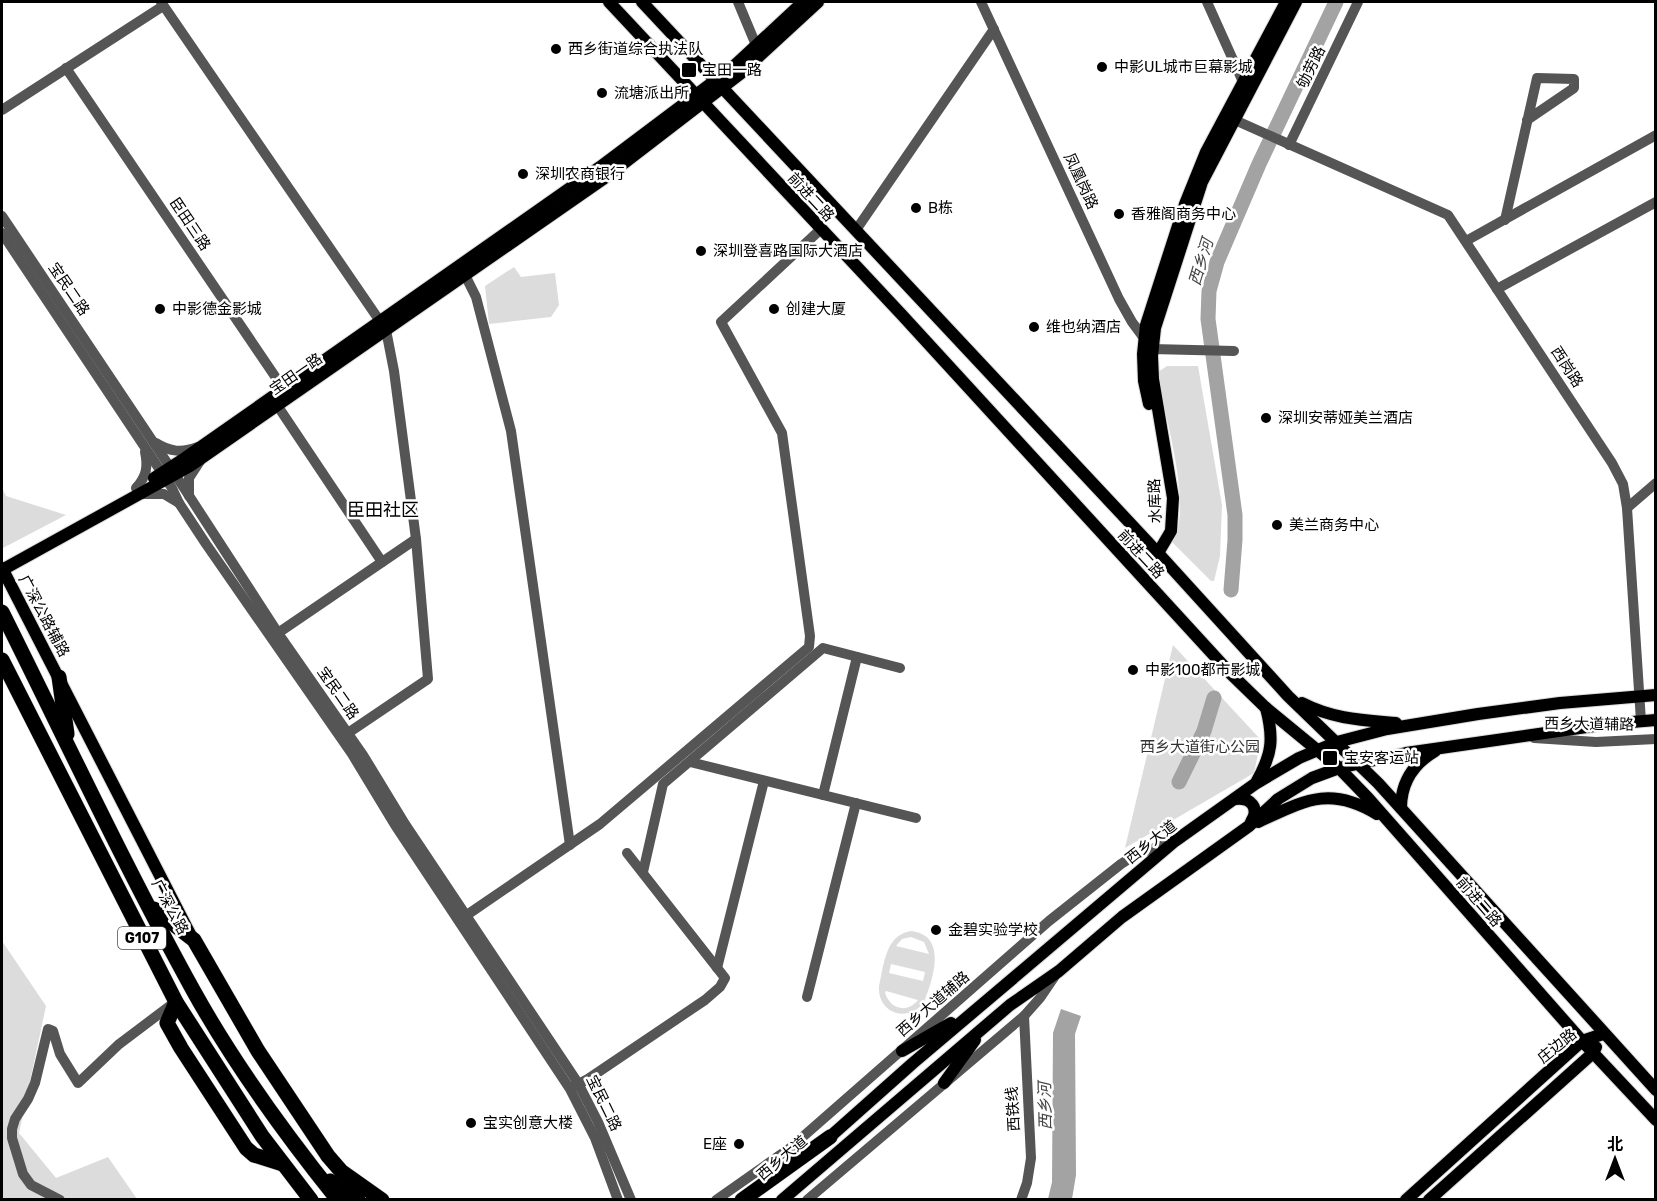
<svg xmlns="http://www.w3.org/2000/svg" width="1657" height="1201" viewBox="0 0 1657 1201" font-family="Rubik,'Noto Sans SC',sans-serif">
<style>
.green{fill:#dcdcdc;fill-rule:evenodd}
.water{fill:#a3a3a3}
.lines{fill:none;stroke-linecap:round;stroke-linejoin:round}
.river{stroke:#a3a3a3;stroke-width:15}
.major-casing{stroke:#dbdbdb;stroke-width:14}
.highway-casing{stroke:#dbdbdb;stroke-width:16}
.minor{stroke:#555;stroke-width:10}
.major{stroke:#000;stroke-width:12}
.highway{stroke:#000;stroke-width:15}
.poi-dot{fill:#000;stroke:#fff;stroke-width:2}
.labels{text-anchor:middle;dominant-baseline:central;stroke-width:5;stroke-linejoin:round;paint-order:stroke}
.shield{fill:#fff;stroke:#4c4c4c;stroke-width:1.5}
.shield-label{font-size:14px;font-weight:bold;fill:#000}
.poi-label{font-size:15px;fill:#000;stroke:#fff;text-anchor:start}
.street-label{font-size:15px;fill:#000;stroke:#fff}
.park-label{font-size:15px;fill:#333;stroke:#fff}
.water-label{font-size:16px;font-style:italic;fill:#444;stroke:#fff}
.quarter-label{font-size:18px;fill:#000;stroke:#fff}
</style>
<rect width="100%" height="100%" fill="#fff"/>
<!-- green -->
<g class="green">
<polygon points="514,267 521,277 555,273 559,305 551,317 489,324 485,286"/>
<path d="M1167 366H1198L1222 505 1220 556 1214 581H1211L1172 542C1194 512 1165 414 1157 377L1158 372Z"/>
<polygon points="2,488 6,496 66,515 3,548"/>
<polygon points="1173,645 1261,740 1254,773 1125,848"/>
<path d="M911 931C948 935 933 979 924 1002 908 1024 877 1013 879 986 884 965 885 935 911 931ZM911 937 924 942 929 954 896 946 902 939ZM891 964 925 972 923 981 889 973ZM885 992 886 991 918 1000C907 1014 889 1009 885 992Z"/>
<polygon points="2,941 46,1006 19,1133 56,1178 108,1157 137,1199 2,1200"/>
</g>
<!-- water -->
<polygon class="water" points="1061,1009 1081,1016 1075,1034 1076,1175 1072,1199 1048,1199 1052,1182 1053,1033"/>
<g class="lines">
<!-- river -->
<g class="river">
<polyline points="1231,590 1235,540 1235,515 1208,319 1209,291 1217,262 1259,164 1336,2"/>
<polyline points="1179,782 1204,731 1214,698"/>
</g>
<!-- major casing -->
<g class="major-casing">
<g id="major">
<polyline points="609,2 902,315 1231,674 1266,708 1339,768 1368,798 1582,1041 1656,1120"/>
<polyline points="642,2 1158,553 1288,696 1378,783 1656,1090"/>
<polyline points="1149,404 1144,381 1143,354 1146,325 1185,204 1206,152 1286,2"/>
<polyline points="154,478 185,458 600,167 733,67 803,2"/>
<polyline points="1158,553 1171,531 1173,498 1153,379 1152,356 1155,328 1202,182 1296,2"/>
<polyline points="2,568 190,934"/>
<polyline points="2,570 190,466 606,177 740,74 818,2"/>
<path d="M1302 703C1333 719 1362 720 1396 723"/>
<path d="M1257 781C1272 754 1274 739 1266 708"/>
<path d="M1235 799C1251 797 1260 808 1251 822"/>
<path d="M1401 808C1401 783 1413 764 1435 751"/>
<path d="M1258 822C1304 801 1329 785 1377 814"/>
<polyline points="902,1051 951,1023"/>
<polyline points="944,1083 975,1040"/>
<polyline points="823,1143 913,1063 1142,869 1175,841 1255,784 1299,758 1337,742 1387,729 1478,714 1560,703 1656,695"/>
<polyline points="782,1200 1010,1005 1059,971 1122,917 1249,826 1278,799 1312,778 1339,768 1406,753 1608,724 1656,720"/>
<polyline points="1406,1200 1582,1041 1603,1034"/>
<polyline points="1429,1200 1593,1053 1596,1047"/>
</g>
</g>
<!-- highway casing -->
<g class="highway-casing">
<g id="highway">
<path d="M2 612C65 738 125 867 193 990 234 1064 285 1134 338 1200"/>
<polyline points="2,660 176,1002 262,1136 311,1200"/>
<polyline points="59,677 67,734"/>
<polyline points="154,909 194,940 258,1051 328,1156 341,1171 382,1200"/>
<polyline points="176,1002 167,1023 181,1048 246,1148 254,1155 283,1164"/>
<polyline points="330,1181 358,1200"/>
<polyline points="742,1200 830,1137"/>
</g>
</g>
<!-- minor -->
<g class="minor">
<polyline points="161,2 386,330 394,371 416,539 428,679 348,733"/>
<polyline points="738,2 756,45"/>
<polyline points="981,2 1119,299 1132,322 1152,349 1234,351"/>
<polyline points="1207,2 1243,82"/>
<polyline points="66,68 287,394"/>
<polyline points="2,110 163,6"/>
<polyline points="1228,117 1448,215 1612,463 1623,484 1627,508 1641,721"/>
<polyline points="1289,145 1358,2"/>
<polyline points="2,216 184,488 278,633 363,755 405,824 578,1083 598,1122 631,1200"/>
<polyline points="1505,220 1537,78 1574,79 1574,88 1527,120"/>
<polyline points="856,230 994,29"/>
<polyline points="2,233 172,488 179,503 206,544 352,754 395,825 570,1089 595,1138 618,1200"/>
<polyline points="1466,241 1656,135"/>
<polyline points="462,269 476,297 511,431 570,845"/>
<polyline points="1497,289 1656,202"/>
<polyline points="277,405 382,562"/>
<path d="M156 443C170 452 182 453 198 447"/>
<path d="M136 488C147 476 148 466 145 452"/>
<polyline points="141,494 164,494 179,503"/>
<polyline points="189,496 189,478 200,461"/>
<polyline points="1627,508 1656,483"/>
<polyline points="278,633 416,539"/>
<polyline points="1534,738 1596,742 1656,739"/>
<polyline points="690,762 916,818"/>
<polyline points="823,795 857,657"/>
<polyline points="643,872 663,784 823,648 900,668"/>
<polyline points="461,919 600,824 809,647 810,636 782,433 721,322 821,229"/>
<polyline points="717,968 764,781"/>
<polyline points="807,997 856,803"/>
<polyline points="573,1087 588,1079 705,1000 720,987 725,978 627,853"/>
<polyline points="60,1200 31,1185 23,1174 12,1138 12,1129 15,1119 28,1099 35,1083 48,1029 53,1031 60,1054 78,1083 118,1045 175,1002"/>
<polyline points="716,1200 790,1148 1049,921 1121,864 1135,855 1172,842"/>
<polyline points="807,1200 1024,1016 1040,998 1057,973"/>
<polyline points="1021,1200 1027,1183 1031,1158 1024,1016"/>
</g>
<!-- major -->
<use href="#major" class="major"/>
<!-- highway -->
<use href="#highway" class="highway"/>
</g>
<!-- markers -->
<g class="poi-dot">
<circle cx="556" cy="49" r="6"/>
<circle cx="1102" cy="67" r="6"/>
<rect x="681" y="62" width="16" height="16" rx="3"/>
<circle cx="602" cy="93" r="6"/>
<circle cx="523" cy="174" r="6"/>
<circle cx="916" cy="208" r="6"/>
<circle cx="1119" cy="214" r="6"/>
<circle cx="701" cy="251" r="6"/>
<circle cx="160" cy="309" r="6"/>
<circle cx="774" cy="309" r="6"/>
<circle cx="1034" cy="327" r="6"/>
<circle cx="1266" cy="418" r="6"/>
<circle cx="1277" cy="525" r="6"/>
<circle cx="1133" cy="670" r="6"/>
<rect x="1322" y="750" width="16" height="16" rx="3"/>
<circle cx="936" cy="930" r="6"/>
<circle cx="471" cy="1123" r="6"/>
<circle cx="739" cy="1144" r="6"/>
</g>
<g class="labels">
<!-- shield labels -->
<rect class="shield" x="118" y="927" width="48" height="22" rx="4.5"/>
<g class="shield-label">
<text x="142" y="938">G107</text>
</g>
<!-- poi labels -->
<g class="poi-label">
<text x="568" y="49">西乡街道综合执法队</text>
<text x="1114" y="67">中影UL城市巨幕影城</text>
<text x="702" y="70">宝田一路</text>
<text x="614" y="93">流塘派出所</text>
<text x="535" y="174">深圳农商银行</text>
<text x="928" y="208">B栋</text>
<text x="1131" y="214">香雅阁商务中心</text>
<text x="713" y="251">深圳登喜路国际大酒店</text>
<text x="172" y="309">中影德金影城</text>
<text x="786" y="309">创建大厦</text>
<text x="1046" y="327">维也纳酒店</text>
<text x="1278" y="418">深圳安蒂娅美兰酒店</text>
<text x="1289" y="525">美兰商务中心</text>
<text x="1145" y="670">中影100都市影城</text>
<text x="1344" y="758">宝安客运站</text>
<text x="948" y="930">金碧实验学校</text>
<text x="483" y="1123">宝实创意大楼</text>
<text x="727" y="1144" text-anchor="end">E座</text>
</g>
<!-- street labels -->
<g class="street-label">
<text transform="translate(1311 67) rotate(-64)">劬劳路</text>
<text transform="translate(1081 181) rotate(65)">凤凰岗路</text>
<text transform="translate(811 197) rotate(47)">前进二路</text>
<text transform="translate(190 224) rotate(56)">臣田三路</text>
<text transform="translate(69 289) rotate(56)">宝民二路</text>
<text transform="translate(1567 367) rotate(57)">西岗路</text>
<text transform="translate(296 374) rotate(-35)">宝田一路</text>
<text transform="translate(1155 501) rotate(-92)">水库路</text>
<text transform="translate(1141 554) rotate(47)">前进二路</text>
<text transform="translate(44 616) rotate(62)">广深公路辅路</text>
<text transform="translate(338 693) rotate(55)">宝民二路</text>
<text transform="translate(1589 724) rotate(1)">西乡大道辅路</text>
<text transform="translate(1151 842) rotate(-38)">西乡大道</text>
<text transform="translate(1479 902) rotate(49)">前进二路</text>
<text transform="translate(170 907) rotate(62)">广深公路</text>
<text transform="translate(933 1004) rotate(-41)">西乡大道辅路</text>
<text transform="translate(1557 1046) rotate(-39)">庄边路</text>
<text transform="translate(604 1103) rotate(64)">宝民二路</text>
<text transform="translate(1013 1109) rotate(-93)">西铁线</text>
<text transform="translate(782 1158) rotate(-40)">西乡大道</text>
</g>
<!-- park labels -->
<g class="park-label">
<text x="1200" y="747">西乡大道街心公园</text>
</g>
<!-- water labels -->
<g class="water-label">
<text transform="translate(1201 262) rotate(-73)">西乡河</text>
<text transform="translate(1045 1106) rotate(-91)">西乡河</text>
</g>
<!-- quarter labels -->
<g class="quarter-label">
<text x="383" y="510">臣田社区</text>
</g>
</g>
<!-- border -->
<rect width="1657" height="1201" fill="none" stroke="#000000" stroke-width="6"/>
<!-- north arrow -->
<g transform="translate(1615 1159)" stroke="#ffffff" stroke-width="4.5" paint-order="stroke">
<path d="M0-4.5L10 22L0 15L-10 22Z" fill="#000000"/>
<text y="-9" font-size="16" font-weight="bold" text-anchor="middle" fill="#000000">北</text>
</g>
</svg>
